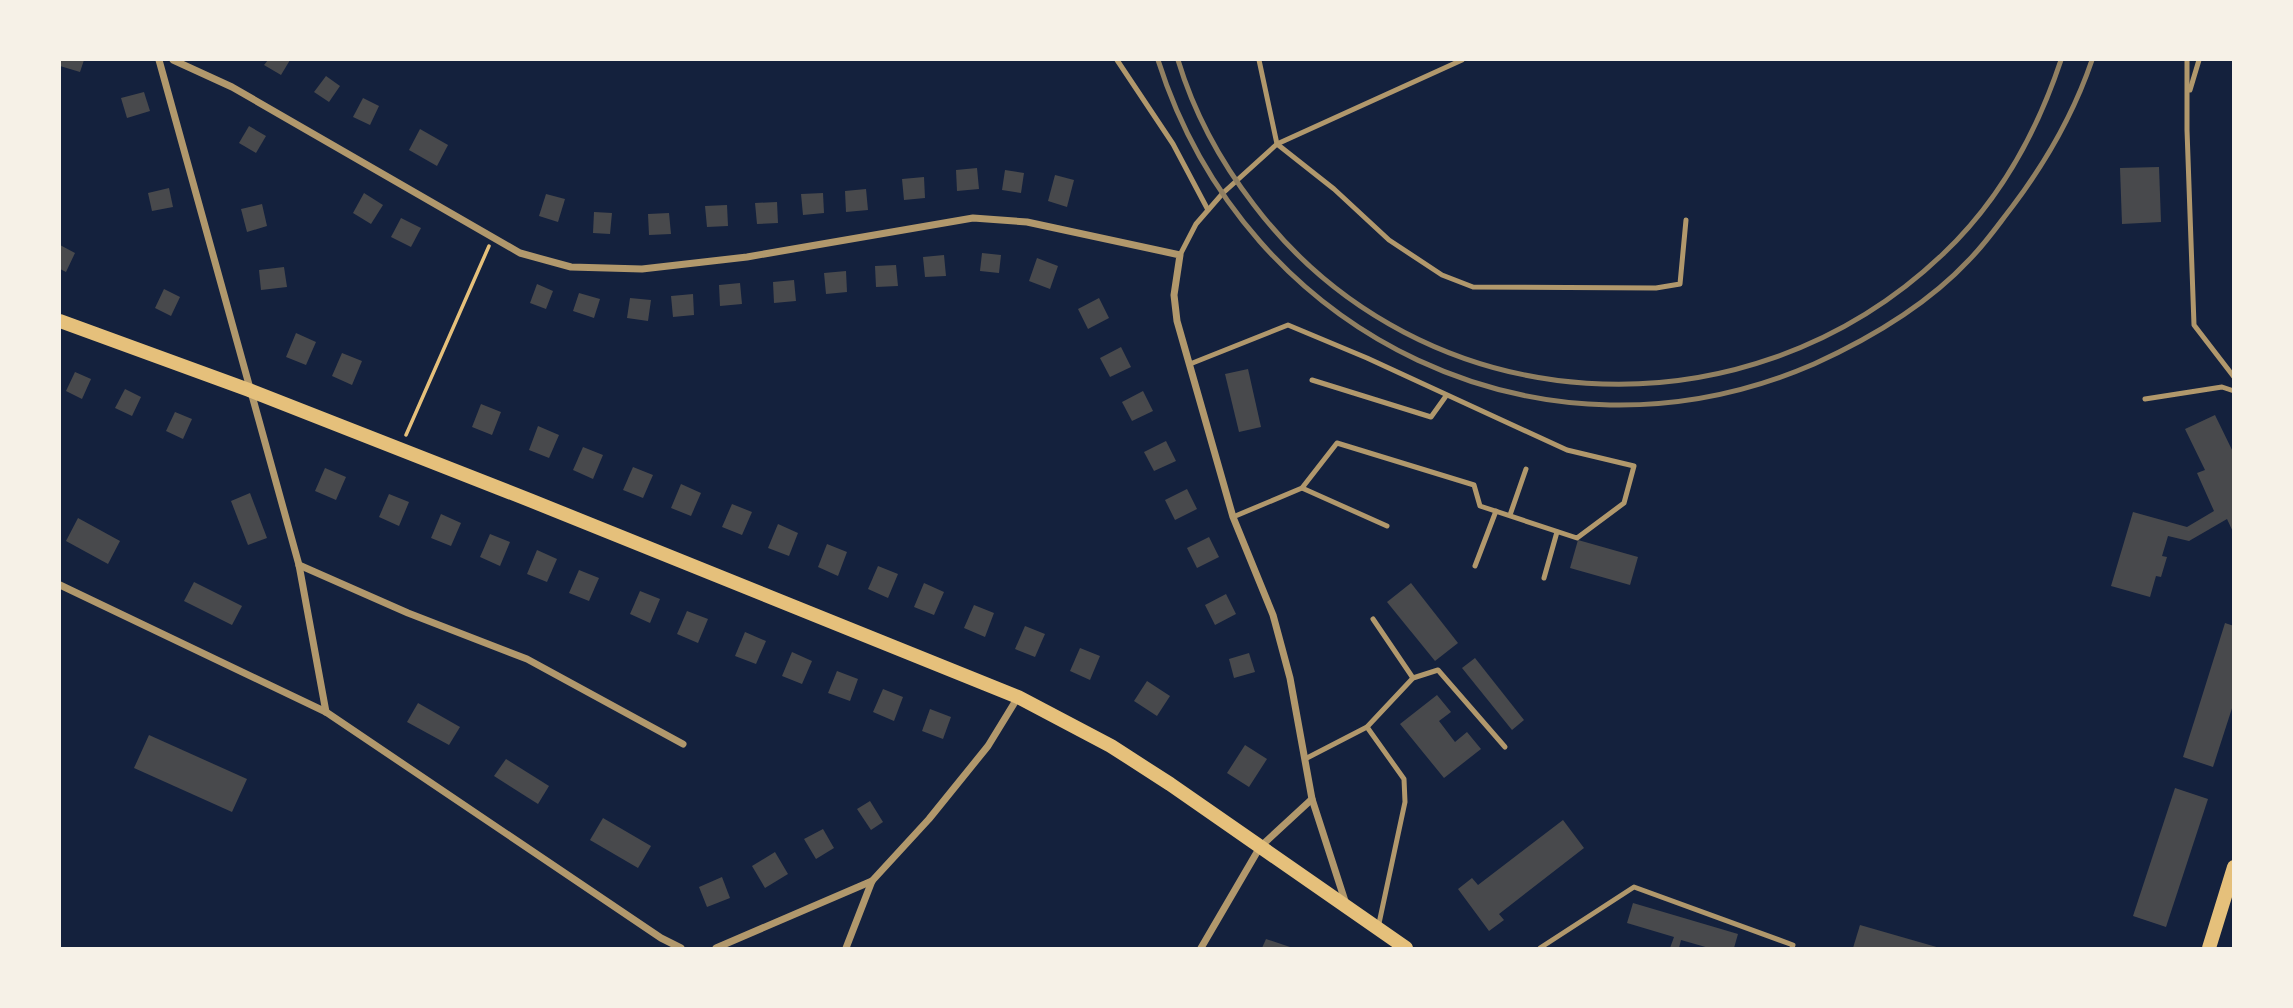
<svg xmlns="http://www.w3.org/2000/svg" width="2293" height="1008" viewBox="0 0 2293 1008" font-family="'DM Sans',sans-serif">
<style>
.building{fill:#48494c}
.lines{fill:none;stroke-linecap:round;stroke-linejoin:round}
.path{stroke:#e5c07b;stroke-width:3.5}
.service{stroke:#b1986c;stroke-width:5}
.minor{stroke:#b1986c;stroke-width:7}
.secondary{stroke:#e5c07b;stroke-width:14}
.rail{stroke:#918062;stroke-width:5}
</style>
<rect width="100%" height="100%" fill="#14213d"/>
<!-- building -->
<g class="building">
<polygon points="60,60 84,60 80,72 60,66"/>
<polygon points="268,60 290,60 281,75 264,65"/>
<polygon points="326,76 340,86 329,102 314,92"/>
<polygon points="144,92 150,111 127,118 121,98"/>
<polygon points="363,98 379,106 370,125 353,117"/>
<polygon points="249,126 266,136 256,153 239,143"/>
<polygon points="420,129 448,145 437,166 409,150"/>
<polygon points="2159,167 2161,222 2122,224 2120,168"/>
<polygon points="977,168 979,189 957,191 956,170"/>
<polygon points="1005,170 1024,173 1021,193 1002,190"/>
<polygon points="1055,175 1074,180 1067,207 1048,201"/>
<polygon points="924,177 925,198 904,200 902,179"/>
<polygon points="169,188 173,207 152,211 148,193"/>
<polygon points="866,189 868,210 846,212 845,191"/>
<polygon points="364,193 383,205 371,224 353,213"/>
<polygon points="823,193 824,213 803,215 801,194"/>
<polygon points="546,194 565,199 558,222 539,216"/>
<polygon points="777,202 778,223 757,224 755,203"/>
<polygon points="262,204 267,226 247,232 241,209"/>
<polygon points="727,205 728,226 707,227 705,206"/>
<polygon points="594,212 612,213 610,234 593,233"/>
<polygon points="669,213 671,234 649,235 648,214"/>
<polygon points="401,218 421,228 411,247 391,237"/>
<polygon points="60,245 75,253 66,272 60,269"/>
<polygon points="982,253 1001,255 999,273 980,271"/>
<polygon points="944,255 946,276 925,277 923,257"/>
<polygon points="1037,258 1058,266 1050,289 1029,281"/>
<polygon points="896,265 898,286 876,287 875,266"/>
<polygon points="284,267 287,287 261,290 259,270"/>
<polygon points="846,271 847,292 826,294 824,273"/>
<polygon points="794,280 796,301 774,303 773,282"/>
<polygon points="740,283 742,304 720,306 719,285"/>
<polygon points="537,284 553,291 546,309 530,303"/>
<polygon points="164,289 180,297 171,316 155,308"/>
<polygon points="579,293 600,299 594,318 573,311"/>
<polygon points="693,294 694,315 673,317 671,296"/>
<polygon points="630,298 651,300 648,321 627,318"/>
<polygon points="1099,298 1109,318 1088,329 1078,309"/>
<polygon points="296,333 316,342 306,365 286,357"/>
<polygon points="1121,347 1131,367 1110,377 1100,358"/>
<polygon points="342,353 362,361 352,385 332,376"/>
<polygon points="1248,369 1261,427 1239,432 1225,374"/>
<polygon points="75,372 91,379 82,399 66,391"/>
<polygon points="125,389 141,397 132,416 115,408"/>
<polygon points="1143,391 1153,411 1132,421 1122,402"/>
<polygon points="481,404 501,412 492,435 472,427"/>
<polygon points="175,412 192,419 183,439 166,431"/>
<polygon points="2215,415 2234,454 2234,534 2227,519 2189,541 2168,536 2162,556 2167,557 2161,577 2156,576 2150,597 2111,586 2133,512 2187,527 2214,511 2197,473 2205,470 2185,429"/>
<polygon points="538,426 559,435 549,458 529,450"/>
<polygon points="1166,441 1176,461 1154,471 1144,452"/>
<polygon points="583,447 603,455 593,479 573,470"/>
<polygon points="633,467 653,475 643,498 623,490"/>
<polygon points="325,468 346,477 336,500 315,491"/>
<polygon points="681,484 701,493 691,516 671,508"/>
<polygon points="1187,489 1197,509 1175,520 1165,500"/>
<polygon points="250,493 267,538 248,545 231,501"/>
<polygon points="389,494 409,502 399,526 379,517"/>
<polygon points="732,504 752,512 742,535 722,527"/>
<polygon points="441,514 461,523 451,546 431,538"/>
<polygon points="78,518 120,541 108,564 66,541"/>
<polygon points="778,524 798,533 789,556 768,548"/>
<polygon points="490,534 510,542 500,566 480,557"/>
<polygon points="1209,537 1219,557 1197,568 1187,548"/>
<polygon points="1578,540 1638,557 1630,585 1570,568"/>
<polygon points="827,544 847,552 838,576 818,567"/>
<polygon points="537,550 557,559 547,582 527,574"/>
<polygon points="878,566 898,574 888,598 868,589"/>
<polygon points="579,570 599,578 589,601 569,593"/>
<polygon points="194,582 242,606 232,625 184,601"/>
<polygon points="924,583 944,592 934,615 914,607"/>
<polygon points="1411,583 1458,643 1435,661 1387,602"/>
<polygon points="640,591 660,599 650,623 630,614"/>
<polygon points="1226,594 1236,614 1215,625 1205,605"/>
<polygon points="974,605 994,613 985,637 964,628"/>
<polygon points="687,611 708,619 698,643 677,634"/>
<polygon points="2225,623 2234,626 2234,702 2213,767 2183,757"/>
<polygon points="1025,626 1045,634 1035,657 1015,649"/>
<polygon points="745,632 766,641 756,664 735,656"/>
<polygon points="1080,648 1100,656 1090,680 1070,671"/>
<polygon points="792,652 812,661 802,684 782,676"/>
<polygon points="1249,653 1255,672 1234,678 1229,659"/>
<polygon points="1475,658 1524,720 1512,730 1462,668"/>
<polygon points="837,671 858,679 850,701 828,693"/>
<polygon points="1147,681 1170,696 1157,716 1134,701"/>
<polygon points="883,689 903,697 894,721 873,712"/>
<polygon points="1437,695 1451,712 1439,721 1455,742 1467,732 1481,749 1444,778 1400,724"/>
<polygon points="418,703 460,727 449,745 407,722"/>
<polygon points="930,709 951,717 943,739 922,731"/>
<polygon points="149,735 247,779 232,812 134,768"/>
<polygon points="1245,745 1267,759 1249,787 1227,773"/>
<polygon points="506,759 549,786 538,804 494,776"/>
<polygon points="2175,788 2208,799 2166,927 2133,916"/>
<polygon points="870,801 883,822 871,830 857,809"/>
<polygon points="603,818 651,846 638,868 590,840"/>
<polygon points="1563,820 1584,848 1499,914 1504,920 1489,931 1458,889 1472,878 1478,885"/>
<polygon points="823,829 834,848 816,859 804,839"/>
<polygon points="775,852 788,874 765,888 752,866"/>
<polygon points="722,877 730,898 707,907 699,887"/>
<polygon points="1633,903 1738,934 1734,948 1709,948 1681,940 1679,948 1670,948 1674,937 1627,923"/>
<polygon points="1860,925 1940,948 1853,948"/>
<polygon points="1266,939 1293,948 1262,948"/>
</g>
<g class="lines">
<!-- path -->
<polyline class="path" points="406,435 489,246"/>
<!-- service -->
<g class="service">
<polyline points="1117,60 1173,144 1208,210"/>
<polyline points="1259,60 1277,144 1334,189 1389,240 1442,275 1473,287 1656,288 1680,284 1686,220"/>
<polyline points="2187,60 2187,130 2194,325 2234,377"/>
<polyline points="2190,90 2199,60"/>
<polyline points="1180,255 1196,224 1223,193 1277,144 1462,60"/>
<polyline points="1190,364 1288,325 1367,358 1567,450 1634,466 1624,503 1577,538 1480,506 1474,485 1337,443 1302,488 1233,517"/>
<polyline points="1312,380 1431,417 1446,396"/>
<polyline points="2145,399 2222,387 2234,391"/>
<polyline points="1302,488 1387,526"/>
<polyline points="1510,515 1526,469"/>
<polyline points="1475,566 1496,511"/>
<polyline points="1544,578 1557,532"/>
<polyline points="1373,619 1413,678"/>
<polyline points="1367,727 1404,779 1405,802 1378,928"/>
<polyline points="1305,759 1367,727 1413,678 1438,670 1505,747"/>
<polyline points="1540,948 1634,887 1793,945 1792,948"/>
</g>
<!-- minor -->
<g class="minor">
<polyline points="159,60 299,565 326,712"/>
<polyline points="173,60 232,87 520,253 571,267 642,269 747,257 973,218 1027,222 1180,255 1174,295 1177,321 1233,517 1273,615 1290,678 1312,799 1346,904"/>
<polyline points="299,565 408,613 527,659 683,744"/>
<polyline points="60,585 326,712 661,938 681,948"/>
<polyline points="716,948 872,881"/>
<polyline points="846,948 872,881 929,819 988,746 1018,697"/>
<polyline points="1201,948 1260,847 1312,799"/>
</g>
<!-- secondary -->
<g class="secondary">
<polyline points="60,321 249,390 532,501 1018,697 1111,746 1170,784 1406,948"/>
<polyline points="2209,948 2234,867"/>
</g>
<!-- rail -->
<g class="rail">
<path d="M1158 60C1246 338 1544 481 1814 364 1869 339 1927 305 1969 260 1985 244 1998 225 2012 207 2046 162 2074 113 2092 60"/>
<path d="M1178 60C1194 113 1220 161 1254 205 1421 425 1744 444 1943 254 1999 201 2037 132 2061 60"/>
</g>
</g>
<!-- border -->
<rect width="2293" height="1008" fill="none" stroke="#f6f1e7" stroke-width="122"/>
</svg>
